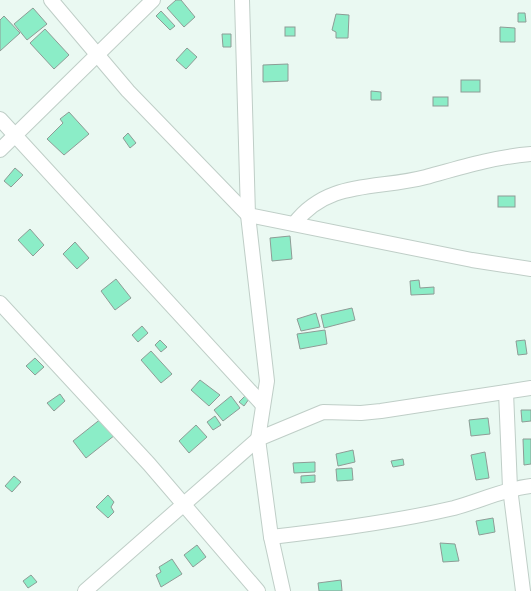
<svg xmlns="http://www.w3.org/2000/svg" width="531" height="591" viewBox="0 0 531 591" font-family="Merriweather,serif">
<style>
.building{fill:#8bedc7;stroke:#8e9c96}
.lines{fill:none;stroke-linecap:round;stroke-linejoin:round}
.street-casing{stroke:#bfcec7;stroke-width:16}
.street{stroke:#fff;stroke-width:14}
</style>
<rect width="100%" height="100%" fill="#eaf9f2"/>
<!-- building -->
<g class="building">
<polygon points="176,0 181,0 195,17 184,27 167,8"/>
<polygon points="33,8 47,24 27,40 14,24"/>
<polygon points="161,11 175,26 170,30 156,16"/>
<polygon points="518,13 525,13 526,22 518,22"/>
<polygon points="336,14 349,15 348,38 336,38 336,32 332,30"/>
<polygon points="4,16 20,33 0,51 0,20"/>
<rect x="285" y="27" width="10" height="9"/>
<polygon points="500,27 515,28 515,42 500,42"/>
<polygon points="45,29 69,55 54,69 30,43"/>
<polygon points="222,34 231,34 231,47 223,47"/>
<polygon points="187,48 197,57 186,69 176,60"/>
<polygon points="288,64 288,81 263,82 263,65"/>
<rect x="461" y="80" width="19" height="12"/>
<polygon points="371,91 381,92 381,100 371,100"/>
<rect x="433" y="97" width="15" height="9"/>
<polygon points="69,112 89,134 64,155 47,139 63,123 60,119"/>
<polygon points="128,133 136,143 130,148 123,138"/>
<polygon points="15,168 23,175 11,187 4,181"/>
<rect x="498" y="196" width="17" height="11"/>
<polygon points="30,229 44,245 33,256 18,240"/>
<polygon points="290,236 292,259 272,261 270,238"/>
<polygon points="75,242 89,258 77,269 63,254"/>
<polygon points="116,279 131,298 115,310 101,291"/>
<polygon points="419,280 420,288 434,287 434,294 411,295 410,281"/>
<polygon points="352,308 355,320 324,328 321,315"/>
<polygon points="316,313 320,327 301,331 297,319"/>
<polygon points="142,326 148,333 138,342 132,335"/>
<polygon points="325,330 327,344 300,349 297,334"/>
<polygon points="160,340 167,347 161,352 155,345"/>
<polygon points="525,340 527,354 518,355 516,341"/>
<polygon points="151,351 172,374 161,383 141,360"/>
<polygon points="35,358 44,367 35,375 26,366"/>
<polygon points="200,380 220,395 209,406 191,390"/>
<polygon points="60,394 65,401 54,411 47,403"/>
<polygon points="246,395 249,399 244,406 239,402"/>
<polygon points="231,396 240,408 223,421 214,410"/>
<polygon points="521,410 531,410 531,421 522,422"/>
<polygon points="215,416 221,425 213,430 207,422"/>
<polygon points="102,418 115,435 86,458 73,441"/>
<polygon points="488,418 490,434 471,436 469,420"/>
<polygon points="196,425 207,437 189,453 179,441"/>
<polygon points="523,439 531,439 531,464 524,465"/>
<polygon points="353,450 355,462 338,466 336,454"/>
<polygon points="485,452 489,478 476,480 471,455"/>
<polygon points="403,459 404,465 393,467 391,461"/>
<polygon points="315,462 315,472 294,473 293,463"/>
<polygon points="352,468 353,480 337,481 336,469"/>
<polygon points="315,475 315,482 301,483 301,476"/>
<polygon points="14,476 21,482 12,492 5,486"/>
<polygon points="108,495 114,502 111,507 114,512 108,518 96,507"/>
<polygon points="493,518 495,532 479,535 476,521"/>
<polygon points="440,543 455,544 459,561 443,562"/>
<polygon points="197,545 206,557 193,567 184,555"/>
<polygon points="172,559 182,574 161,587 156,575 161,572 159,567"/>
<polygon points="31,575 37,582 28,588 23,581"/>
<polygon points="341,580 342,591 319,591 318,583"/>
</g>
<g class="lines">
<!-- street casing -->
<g class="street-casing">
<g id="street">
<polyline points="51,0 128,91 248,215 472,260 531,269"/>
<polyline points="242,0 248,215 267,381 258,439 271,537 283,591"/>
<polyline points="0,119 262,404"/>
<polyline points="0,150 153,0"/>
<path d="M294 224C328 179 378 190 426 177 462 167 494 157 531 154"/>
<polyline points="0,303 149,464 258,591"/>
<polyline points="506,392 510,488 523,591"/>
<path d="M271 537C333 530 394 522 454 508 480 501 504 489 531 486"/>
<polyline points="85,591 258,439 323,412 361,413 381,411 531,388"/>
</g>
</g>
<!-- street -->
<use href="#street" class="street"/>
</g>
</svg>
